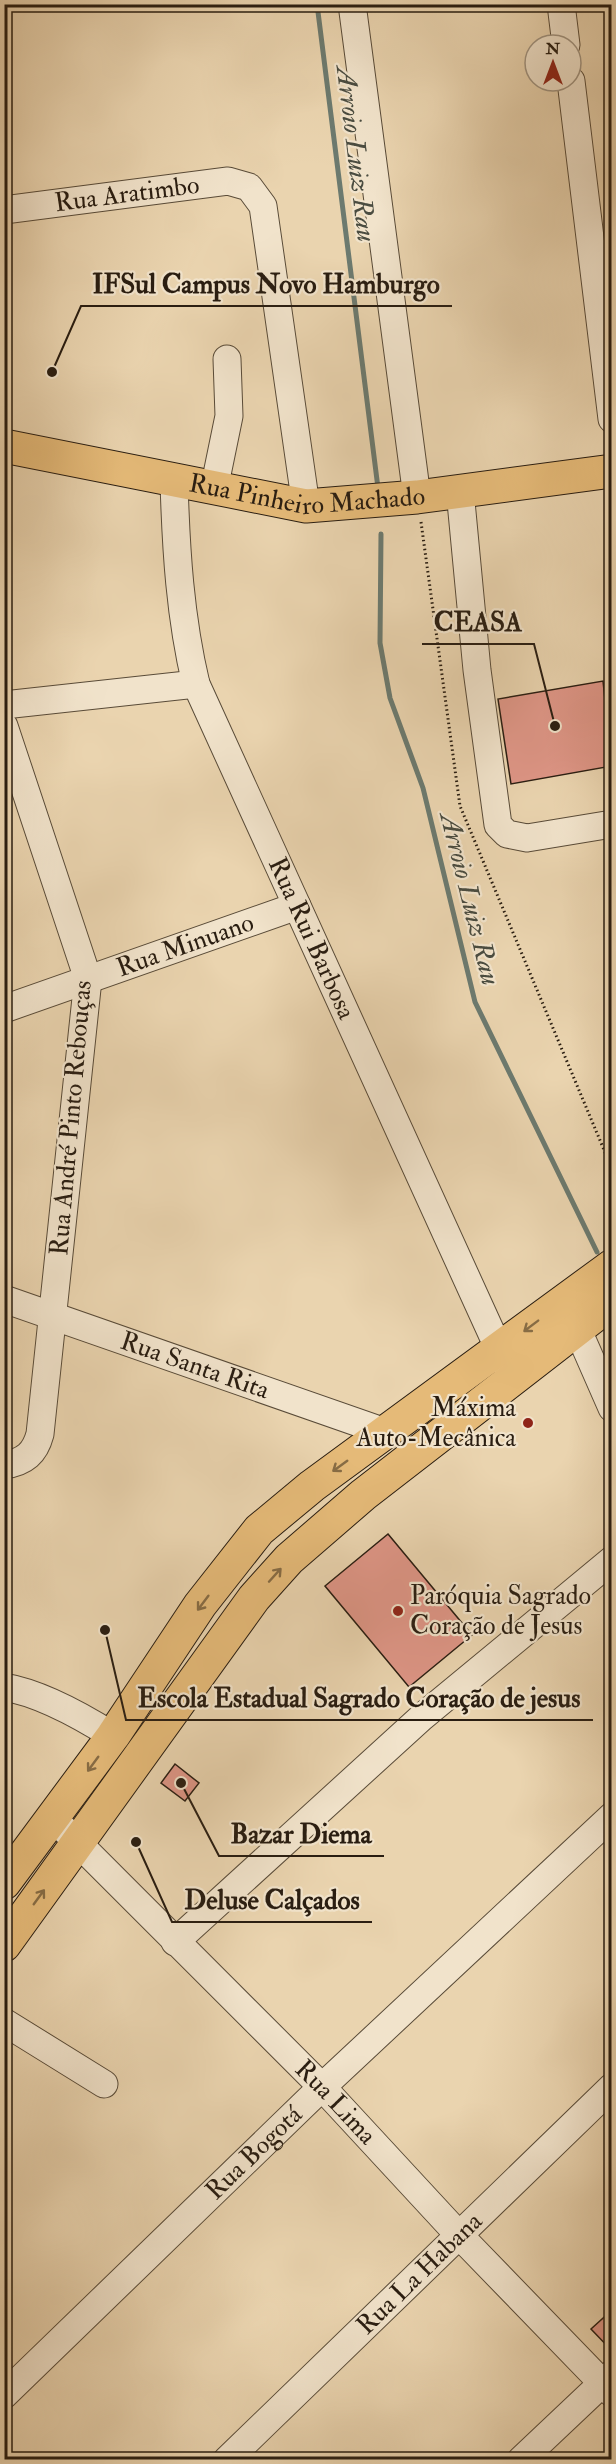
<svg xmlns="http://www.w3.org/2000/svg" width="616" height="2464" viewBox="0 0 616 2464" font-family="'IM FELL Double Pica',serif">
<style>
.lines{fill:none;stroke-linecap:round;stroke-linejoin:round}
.stream{stroke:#6c7a6f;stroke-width:5}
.building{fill:#df9687;stroke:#291d11;stroke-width:1.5}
.minor-casing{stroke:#594b38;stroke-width:29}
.major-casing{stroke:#291d11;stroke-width:35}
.path{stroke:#291d11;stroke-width:3;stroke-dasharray:1.5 3;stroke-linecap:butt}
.minor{stroke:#f1e3cb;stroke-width:27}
.major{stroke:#e5ba78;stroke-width:33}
.oneway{stroke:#876c44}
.poi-dot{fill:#8f2418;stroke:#f1e3cb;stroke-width:2}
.labels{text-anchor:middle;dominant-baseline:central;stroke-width:4.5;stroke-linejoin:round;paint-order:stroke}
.street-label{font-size:26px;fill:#291d11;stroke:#f1e3cb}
.poi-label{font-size:26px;fill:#291d11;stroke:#f1e3cb;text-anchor:end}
.water-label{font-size:27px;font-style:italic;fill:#4a4c40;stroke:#f1e3cb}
.leader{fill:none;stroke:#291d11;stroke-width:2}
.callout-dot{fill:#291d11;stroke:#f1e3cb;stroke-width:2}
.callout-label{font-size:27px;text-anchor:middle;font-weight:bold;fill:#291d11;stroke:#f1e3cb;stroke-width:4.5;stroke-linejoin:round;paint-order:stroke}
</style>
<rect width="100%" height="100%" fill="#ead4af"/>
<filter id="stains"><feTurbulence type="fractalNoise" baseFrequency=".00333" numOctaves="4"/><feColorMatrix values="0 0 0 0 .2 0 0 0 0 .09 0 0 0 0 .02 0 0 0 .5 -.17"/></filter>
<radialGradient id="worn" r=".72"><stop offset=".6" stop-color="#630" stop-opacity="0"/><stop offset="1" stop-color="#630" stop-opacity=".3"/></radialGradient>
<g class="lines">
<!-- stream -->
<g class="stream">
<polyline points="317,4 378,488"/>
<polyline points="381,534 380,643 390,698 423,788 475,1002 597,1252"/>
</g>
</g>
<!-- building -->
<g class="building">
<polygon points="603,681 612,766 511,784 498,699"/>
<polygon points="388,1534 472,1635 409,1687 325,1586"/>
<polygon points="175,1764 199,1783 185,1801 161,1783"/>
<polygon points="612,2310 612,2351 591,2329"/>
</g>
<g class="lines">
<!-- minor casing -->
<g class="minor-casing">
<g id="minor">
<polyline points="352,4 417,497"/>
<polyline points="561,4 566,45"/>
<polyline points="571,81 612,419"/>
<path id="s1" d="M4 210 228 181 249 187 263 206 306 506"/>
<path id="s2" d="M174 482C176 550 180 617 196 684L507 1367"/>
<polyline points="214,489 229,416 227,359"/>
<polyline points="460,491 477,670 498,825 507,834 527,838 612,824"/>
<polyline points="4,705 196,684"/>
<path d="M4 726 88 979 40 1434C35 1453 25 1462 4 1465"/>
<path id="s3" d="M4 1009 297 906"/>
<path id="s4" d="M4 1299 385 1432"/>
<polyline points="569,1310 612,1408"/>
<path d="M4 1687C40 1693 83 1717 113 1736"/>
<path id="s5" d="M65 1830 322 2087 458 2234 612 2393"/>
<polyline points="175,1942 422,1717 612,1560"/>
<polyline points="4,2022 104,2084"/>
<path id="s6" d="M4 2395 322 2087 612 1816"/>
<path id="s7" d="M227 2460 612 2087"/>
<polyline points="521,2460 612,2374"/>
</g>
</g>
<!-- major casing -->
<g class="major-casing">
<g id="major">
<path id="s8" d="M4 446 306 506 417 497 612 471"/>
<polyline points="4,1883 113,1736 200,1605 259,1530 312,1486 612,1266"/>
<polyline points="4,1945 254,1598 289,1559 363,1495 612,1302"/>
</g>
</g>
<!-- path -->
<polyline class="path" points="421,522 460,806 612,1169"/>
<!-- minor -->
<use href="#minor" class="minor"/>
<!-- major -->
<use href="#major" class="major"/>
</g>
<!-- one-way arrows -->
<defs><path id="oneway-shaft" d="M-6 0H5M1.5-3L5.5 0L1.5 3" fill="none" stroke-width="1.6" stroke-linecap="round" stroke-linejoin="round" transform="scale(1.5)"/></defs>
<g class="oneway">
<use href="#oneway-shaft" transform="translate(531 1326) rotate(143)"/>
<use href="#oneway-shaft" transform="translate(340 1466) rotate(144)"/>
<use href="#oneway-shaft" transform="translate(275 1575) rotate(-48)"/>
<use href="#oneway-shaft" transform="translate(203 1603) rotate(127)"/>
<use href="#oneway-shaft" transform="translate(93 1764) rotate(126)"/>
<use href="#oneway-shaft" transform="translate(39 1897) rotate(-54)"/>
</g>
<!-- markers -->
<g class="poi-dot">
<circle cx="528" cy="1423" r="6"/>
<circle cx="398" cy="1611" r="6"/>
</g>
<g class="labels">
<!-- street labels -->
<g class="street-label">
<text stroke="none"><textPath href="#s1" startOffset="124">Rua Aratimbo</textPath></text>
<text stroke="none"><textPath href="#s8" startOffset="308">Rua Pinheiro Machado</textPath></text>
<text stroke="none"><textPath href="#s2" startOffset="483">Rua Rui Barbosa</textPath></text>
<text stroke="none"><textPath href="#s3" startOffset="192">Rua Minuano</textPath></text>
<text transform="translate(71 1118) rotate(-85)">Rua André Pinto Rebouças</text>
<text stroke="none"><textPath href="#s4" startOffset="202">Rua Santa Rita</textPath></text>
<text stroke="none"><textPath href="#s5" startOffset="384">Rua Lima</textPath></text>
<text stroke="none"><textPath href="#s6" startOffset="348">Rua Bogotá</textPath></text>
<text stroke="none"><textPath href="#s7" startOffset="268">Rua La Habana</textPath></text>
</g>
<!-- poi labels -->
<g class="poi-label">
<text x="516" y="1408">Máxima<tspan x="516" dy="30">Auto-Mecânica</tspan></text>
<text x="410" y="1596" text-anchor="start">Paróquia Sagrado<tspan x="410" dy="30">Coração de Jesus</tspan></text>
</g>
<!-- water labels -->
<g class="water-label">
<text transform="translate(356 154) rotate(83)">Arroio Luiz Rau</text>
<text transform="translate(470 899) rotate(76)">Arroio Luiz Rau</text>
</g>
</g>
<!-- callouts -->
<path class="leader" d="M52 372L81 306H452M555 726L534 644H422M105 1630L126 1720H593M181 1783L219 1856H384M136 1842L172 1922H372"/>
<g class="callout-dot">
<circle cx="52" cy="372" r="6"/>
<circle cx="555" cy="726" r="6"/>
<circle cx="105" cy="1630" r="6"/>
<circle cx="181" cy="1783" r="6"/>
<circle cx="136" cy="1842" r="6"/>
</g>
<g class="callout-label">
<text x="266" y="293">IFSul Campus Novo Hamburgo</text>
<text x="478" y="631">CEASA</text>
<text x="359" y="1707">Escola Estadual Sagrado Coração de jesus</text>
<text x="301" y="1843">Bazar Diema</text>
<text x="272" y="1909">Deluse Calçados</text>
</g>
<!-- margin -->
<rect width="616" height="2464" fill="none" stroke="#ead4af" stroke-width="24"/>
<rect x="6" y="6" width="604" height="2452" fill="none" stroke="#291d11" stroke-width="3"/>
<rect x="12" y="12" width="592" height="2440" fill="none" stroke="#291d11" stroke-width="1.5"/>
<!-- north arrow -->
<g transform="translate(553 63)"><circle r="28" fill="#f1e3cb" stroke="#a19481" stroke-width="1.5"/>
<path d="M0-4.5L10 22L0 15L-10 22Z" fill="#8f2418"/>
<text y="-9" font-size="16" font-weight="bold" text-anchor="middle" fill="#291d11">N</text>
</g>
<rect width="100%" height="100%" filter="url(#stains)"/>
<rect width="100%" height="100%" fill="url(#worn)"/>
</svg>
